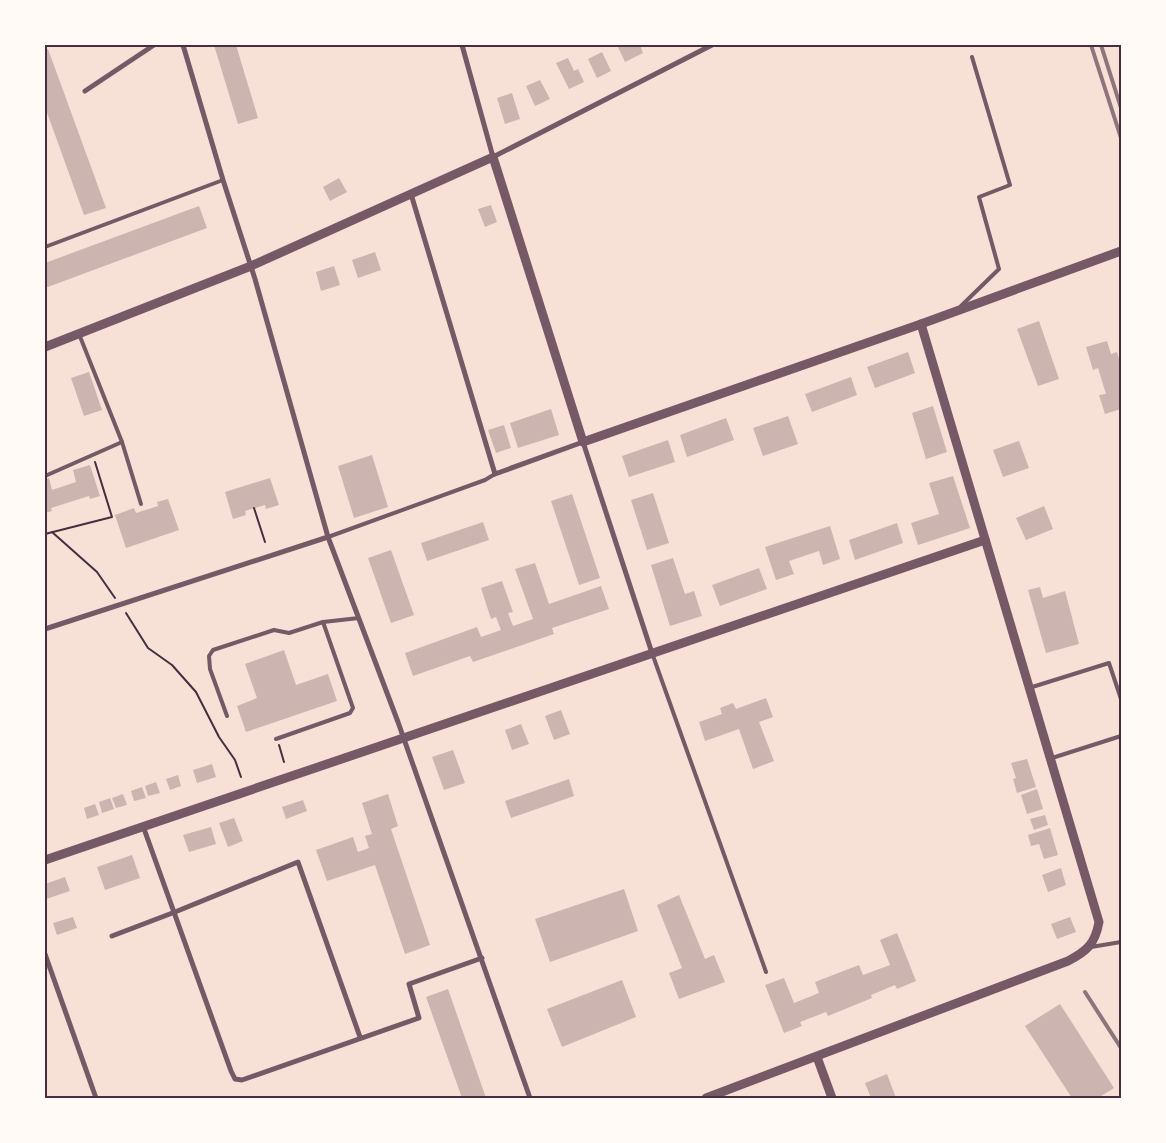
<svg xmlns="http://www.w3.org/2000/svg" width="1166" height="1143" viewBox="0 0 1166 1143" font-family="'Golos Text',sans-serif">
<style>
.building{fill:#ccb4b1}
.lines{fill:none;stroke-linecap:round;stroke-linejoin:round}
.path{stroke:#4a2c40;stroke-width:2}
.service{stroke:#755966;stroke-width:4}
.minor{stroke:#755966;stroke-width:5}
.tertiary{stroke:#755966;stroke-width:9}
.rail{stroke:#8f747c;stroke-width:4}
.neatline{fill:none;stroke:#4a2c40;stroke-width:2}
</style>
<rect width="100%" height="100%" fill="#f7e1d7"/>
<!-- building -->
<g class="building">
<polygon points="214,45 236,45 258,118 238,124"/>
<polygon points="617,45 640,45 643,53 625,62"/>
<polygon points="48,49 106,208 84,215 45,107 45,50"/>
<polygon points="602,52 611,71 597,78 588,59"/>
<polygon points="568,58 574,71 578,69 584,82 569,89 556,63"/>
<polygon points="540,80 550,99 535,106 526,86"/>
<polygon points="512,93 520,119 505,124 497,98"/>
<polygon points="339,178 347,192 330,201 323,187"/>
<polygon points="491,205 497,222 485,227 478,209"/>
<polygon points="199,206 207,228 45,288 45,263"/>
<polygon points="375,252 381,270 358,278 352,260"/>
<polygon points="334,266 340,285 321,291 316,272"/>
<polygon points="1039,321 1059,379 1038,386 1017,329"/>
<polygon points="1107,341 1111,354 1117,352 1121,366 1121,409 1105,414 1099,395 1106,394 1098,368 1093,370 1086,347"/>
<polygon points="908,352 915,373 875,388 867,367"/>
<polygon points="89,372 102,410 84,416 71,378"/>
<polygon points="851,377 857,395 812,412 805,394"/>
<polygon points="933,406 947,452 926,459 912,413"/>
<polygon points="551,409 559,435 518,448 510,423"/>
<polygon points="788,416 798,444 763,456 753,428"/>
<polygon points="726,418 734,440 687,457 680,435"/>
<polygon points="504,425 511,448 496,453 488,430"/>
<polygon points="668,440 675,462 629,477 622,456"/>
<polygon points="1019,441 1029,468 1003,477 993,450"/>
<polygon points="372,455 388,507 354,518 338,466"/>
<polygon points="90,465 100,496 90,499 89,496 51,508 52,511 45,513 45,480 49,478 52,490 76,482 73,470"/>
<polygon points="953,476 970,528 918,545 911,523 939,514 929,483"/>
<polygon points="270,478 279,505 266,509 265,505 245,511 246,515 233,519 225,492"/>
<polygon points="653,493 669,543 647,550 631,500"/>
<polygon points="572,494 600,578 579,585 551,501"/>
<polygon points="168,499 179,530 126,548 115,515 134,508 136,513 158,506 157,502"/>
<polygon points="1044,506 1053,529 1026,540 1016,518"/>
<polygon points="483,522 489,540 427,561 421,543"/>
<polygon points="897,523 903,543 855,560 849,540"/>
<polygon points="830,526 840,559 823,565 819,551 789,561 794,574 776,580 765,547"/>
<polygon points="391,550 414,615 391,623 368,558"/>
<polygon points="673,558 685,594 694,591 702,616 670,626 651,565"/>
<polygon points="535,563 549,604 601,586 609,609 552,628 554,634 473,662 470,656 413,676 405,653 477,627 481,637 501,630 496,617 491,619 481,588 502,581 513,612 508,613 513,626 533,619 515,569"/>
<polygon points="759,568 767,589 720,606 712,585"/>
<polygon points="1040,587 1043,598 1065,591 1079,644 1046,653 1028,590"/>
<polygon points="284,650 296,685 328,674 337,701 246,732 237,706 257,698 245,664"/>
<polygon points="766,698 773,717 759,722 774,761 753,769 739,729 705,741 699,722 722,714 720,708 733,703 736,709"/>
<polygon points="561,710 570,734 554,740 545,716"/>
<polygon points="521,724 529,744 512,750 505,730"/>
<polygon points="453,750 465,783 444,790 432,757"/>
<polygon points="1027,759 1036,787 1017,793 1013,779 1016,778 1011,763"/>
<polygon points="212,764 216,777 197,783 193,770"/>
<polygon points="178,775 181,786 170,790 166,779"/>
<polygon points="569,779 574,796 511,818 505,801"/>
<polygon points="156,782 160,793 148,796 145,786"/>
<polygon points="142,787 146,798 134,801 131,791"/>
<polygon points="1037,789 1043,809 1027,814 1021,795"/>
<polygon points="123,794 127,805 116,808 112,798"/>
<polygon points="388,794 398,826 391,829 430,945 405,954 375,865 327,881 316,850 353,837 358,852 369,848 365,836 372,834 362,803"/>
<polygon points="110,798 114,809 102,813 99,802"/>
<polygon points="303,800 307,811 286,819 282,807"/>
<polygon points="95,804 99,815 87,819 84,808"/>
<polygon points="1045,815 1048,825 1034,830 1030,819"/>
<polygon points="234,818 243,841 228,847 219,823"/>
<polygon points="211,827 216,844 189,852 183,835"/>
<polygon points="1050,828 1058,855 1044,859 1039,844 1031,846 1028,835"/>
<polygon points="132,855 140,878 105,890 97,867"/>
<polygon points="1061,868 1066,885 1048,892 1042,875"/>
<polygon points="65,877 70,891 46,899 45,884"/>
<polygon points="624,889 638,931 550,962 535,919"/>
<polygon points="679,895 705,959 714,955 725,982 679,999 669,973 682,968 657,905"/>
<polygon points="73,917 77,928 57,935 53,923"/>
<polygon points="1070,917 1076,932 1057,939 1051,924"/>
<polygon points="897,933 916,981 897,989 895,985 871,995 872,998 828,1016 826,1012 800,1022 802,1026 784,1033 765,985 784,978 794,1003 819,993 815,982 859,965 863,975 890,965 880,940"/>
<polygon points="622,980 636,1017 562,1047 547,1009"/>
<polygon points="448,989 486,1098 462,1098 426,997"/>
<polygon points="1060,1004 1114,1088 1098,1098 1072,1098 1025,1026"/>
<polygon points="887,1074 896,1098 871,1098 865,1083"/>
</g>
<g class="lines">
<!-- path -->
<g class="path">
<polyline points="254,508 265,542"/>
<polyline points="52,532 97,572 115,598"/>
<polyline points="45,534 112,517 95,462"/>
<polyline points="126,613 148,648 172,665 196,692 219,737 235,760 241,777"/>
<polyline points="279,745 284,762"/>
</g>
<!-- service -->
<g class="service">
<polyline points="45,247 223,180"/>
<polyline points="961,306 999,269 979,197 1010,185 972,57"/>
<polyline points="79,334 122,442 141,504"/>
<polyline points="45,476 122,442"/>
<polyline points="328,537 485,480 495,474"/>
<polyline points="323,622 359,618"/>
<polyline points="652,653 766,972"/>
<polyline points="1029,688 1109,663 1121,699"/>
<polyline points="227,716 210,669 209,656 213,650 274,630 289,633 323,622 353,708 350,713 276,739"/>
<polyline points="1052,758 1121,736"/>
<polyline points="1091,947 1121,942"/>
</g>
<!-- minor -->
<g class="minor">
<polyline points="183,45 223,180 255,279 328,537 398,722 530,1098"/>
<polyline points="462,45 493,157 712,45"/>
<polyline points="85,91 154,45"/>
<polyline points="411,194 495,474 583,442 652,653"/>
<polyline points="45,629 328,537"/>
<polyline points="143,826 231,1071 235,1079 242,1080 419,1018 409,984 482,958"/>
<polyline points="112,936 175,912 298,862 360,1037"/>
<polyline points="45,954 96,1098"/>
</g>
<!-- tertiary -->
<g class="tertiary">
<polyline points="45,347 251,266 493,157 583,442 921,324 1121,251"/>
<polyline points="45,860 985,540"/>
<polyline points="817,1057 832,1098"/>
<path d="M706 1098 1068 961C1087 951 1095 944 1099 922L921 324"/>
</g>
<!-- rail -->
<g class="rail">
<polyline points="1091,45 1121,138"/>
<polyline points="1101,45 1121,108"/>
<polyline points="1085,992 1121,1048"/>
</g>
</g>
<!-- border -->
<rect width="1166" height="1143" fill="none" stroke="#fffaf5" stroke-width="92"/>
<rect x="46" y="46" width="1074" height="1051" class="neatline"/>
</svg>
